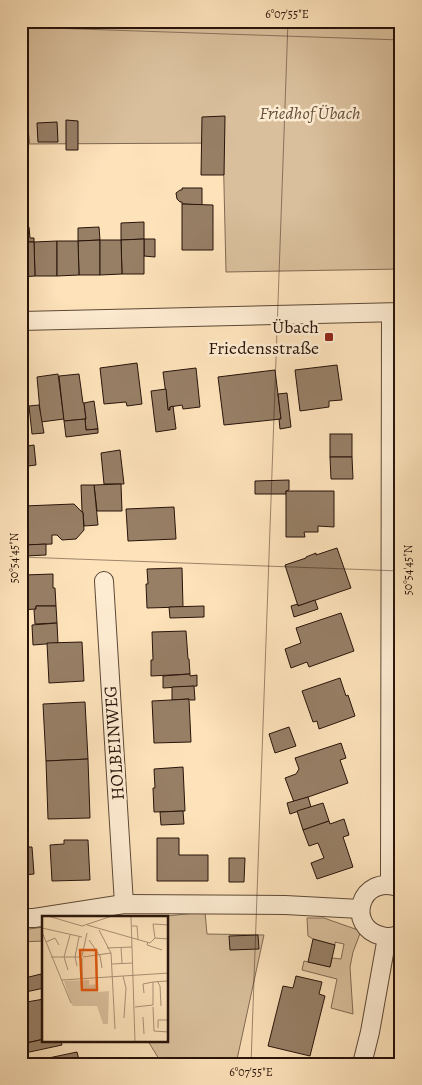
<svg xmlns="http://www.w3.org/2000/svg" width="422" height="1085" viewBox="0 0 422 1085" font-family="Alegreya,serif">
<style>
.green{fill:#d9bf9c;stroke:#806a53}
.building{fill:#977f66;stroke:#28140a}
.lines{fill:none;stroke-linecap:round;stroke-linejoin:round}
.street-casing{stroke:#5d4836;stroke-width:20}
.street{stroke:#feecd2;stroke-width:18}
.ticks{fill:none;stroke:#28140a;stroke-width:1;stroke-opacity:0.45}
.poi-dot{fill:#8f2418;stroke:#feecd2;stroke-width:2}
.labels{text-anchor:middle;dominant-baseline:central;stroke-width:5;stroke-linejoin:round;paint-order:stroke}
.park-label{font-size:18px;font-style:italic;fill:#66503d;stroke:#feecd2}
.poi-label{font-size:18px;fill:#28140a;stroke:#feecd2;text-anchor:end}
.street-label{font-size:18px;fill:#28140a;stroke:#feecd2}
.inset-road{fill:none;stroke:#a89074;stroke-width:1}
.view{fill:#de560c;fill-opacity:0.15;stroke:#de560c;stroke-width:2.5}
.inset-edge{fill:none;stroke:#28140a;stroke-width:2.5}
.neatline{fill:none;stroke:#28140a;stroke-width:2}
.ticks-label{font-size:12px;text-anchor:middle;fill:#28140a}
</style>
<rect width="100%" height="100%" fill="#fde2ba"/>
<filter id="stains"><feTurbulence type="fractalNoise" baseFrequency=".004" numOctaves="4"/><feColorMatrix values="0 0 0 0 .2 0 0 0 0 .09 0 0 0 0 .02 0 0 0 .5 -.17"/></filter>
<radialGradient id="worn" r=".72"><stop offset=".6" stop-color="#630" stop-opacity="0"/><stop offset="1" stop-color="#630" stop-opacity=".3"/></radialGradient>
<!-- green -->
<g class="green">
<polygon points="21,21 401,21 401,269 226,272 223,143 21,144"/>
<polygon points="205,912 207,934 264,935 236,1064 162,1064 148,1041 168,1041 168,918 148,918"/>
<polygon points="307,918 324,918 361,931 353,952 350,967 353,1014 331,1008 337,979 302,970 304,961 330,967 332,958 341,959 344,944 335,942 335,945 313,939 308,936"/>
<polygon points="44,927 44,941 21,942 21,930"/>
</g>
<!-- building -->
<g class="building">
<polygon points="225,116 224,175 201,175 202,117"/>
<polygon points="66,120 78,121 78,150 66,150"/>
<polygon points="57,122 58,142 38,142 37,123"/>
<polygon points="21,123 28,123 29,143 21,143"/>
<polygon points="182,188 202,188 202,205 182,204 182,202 180,202 177,199 176,193 180,190 182,190"/>
<polygon points="182,204 213,205 213,250 182,250"/>
<polygon points="144,222 144,239 121,240 121,223"/>
<polygon points="21,227 29,227 30,238 34,238 34,242 21,242"/>
<polygon points="99,227 100,240 78,241 78,228"/>
<polygon points="144,239 155,239 155,257 144,256"/>
<polygon points="144,239 144,274 122,274 121,240"/>
<polygon points="100,240 100,275 79,275 78,241"/>
<polygon points="100,240 121,240 122,274 100,275"/>
<polygon points="57,241 57,276 35,276 34,242"/>
<polygon points="57,241 78,241 79,275 57,276"/>
<polygon points="21,242 34,242 35,276 21,277"/>
<polygon points="137,363 142,404 127,406 126,402 104,404 100,368"/>
<polygon points="337,365 342,400 329,401 329,407 300,411 295,370"/>
<polygon points="196,368 200,407 183,409 182,405 170,407 170,410 168,410 163,372"/>
<polygon points="275,370 281,419 224,425 218,377"/>
<polygon points="58,374 64,419 41,422 37,377"/>
<polygon points="79,374 83,403 84,403 86,419 64,421 59,376"/>
<polygon points="166,389 168,410 170,410 170,407 173,406 176,429 156,432 151,391"/>
<polygon points="287,393 291,427 280,429 279,419 281,419 278,394"/>
<polygon points="94,401 98,429 86,430 85,419 86,419 84,403"/>
<polygon points="39,405 44,433 32,434 29,406"/>
<polygon points="85,419 86,430 98,429 98,433 66,437 64,421"/>
<rect x="330" y="434" width="22" height="23"/>
<polygon points="34,445 36,465 21,467 21,447"/>
<polygon points="120,450 124,484 104,484 101,453"/>
<polygon points="330,457 352,457 353,479 331,479"/>
<polygon points="289,480 289,490 286,491 286,494 255,494 255,481"/>
<polygon points="121,484 122,511 97,511 94,485"/>
<polygon points="81,485 94,485 98,525 84,526 83,513 82,511"/>
<polygon points="286,491 334,491 334,527 318,526 318,532 304,532 305,537 286,537"/>
<polygon points="74,504 83,513 84,530 76,539 62,540 57,535 52,535 52,544 25,545 21,542 21,518 24,515 24,506"/>
<polygon points="174,507 176,539 128,541 126,509"/>
<polygon points="46,544 46,555 25,556 25,545"/>
<polygon points="337,548 351,588 298,606 285,565 306,558 306,557 316,553 316,555"/>
<polygon points="182,568 183,607 147,608 146,584 148,584 147,569"/>
<polygon points="53,574 53,588 55,588 56,606 36,606 36,609 21,610 21,591 25,591 24,575"/>
<polygon points="315,600 318,609 294,617 291,606 298,604 298,606"/>
<polygon points="36,606 56,606 57,623 35,624 34,610 36,609"/>
<polygon points="204,606 204,617 170,618 169,607"/>
<polygon points="341,613 354,651 309,667 307,662 291,668 285,649 301,643 296,628"/>
<polygon points="57,623 58,643 33,645 32,625"/>
<polygon points="186,631 188,659 189,659 190,674 151,676 151,660 153,660 152,632"/>
<polygon points="82,642 84,681 49,683 47,643"/>
<polygon points="190,674 190,676 197,675 197,686 163,688 163,676"/>
<polygon points="340,678 346,696 348,695 355,716 319,729 317,721 313,722 302,691"/>
<polygon points="194,686 195,700 190,700 189,699 172,700 172,687"/>
<polygon points="189,699 191,742 154,743 152,701"/>
<polygon points="85,702 88,759 46,761 43,704"/>
<polygon points="289,727 296,746 275,753 269,734"/>
<polygon points="341,743 346,758 340,760 348,783 294,802 285,778 296,774 299,769 295,758"/>
<polygon points="88,759 90,818 48,819 46,761"/>
<polygon points="183,767 185,811 154,812 153,788 155,788 154,769"/>
<polygon points="308,797 311,807 290,814 287,803"/>
<polygon points="323,803 329,821 303,830 297,811"/>
<polygon points="183,811 184,824 161,825 160,812"/>
<polygon points="344,819 349,835 343,837 353,867 317,879 311,863 324,858 318,843 309,846 303,830 329,821 330,824"/>
<polygon points="157,838 179,838 179,855 208,855 208,881 157,881"/>
<polygon points="64,840 88,840 90,880 52,881 50,845 64,844"/>
<polygon points="21,847 32,847 34,874 24,875"/>
<polygon points="229,858 245,858 244,882 229,882"/>
<polygon points="258,935 259,949 230,950 229,936"/>
<polygon points="313,939 335,945 330,967 308,962"/>
<polygon points="41,974 44,988 21,993 21,979"/>
<polygon points="296,976 322,982 319,994 325,996 310,1056 268,1046 283,986 293,988"/>
<polygon points="44,999 44,1039 21,1044 21,1003"/>
<polygon points="44,1039 44,1041 61,1041 62,1045 25,1053 23,1044"/>
<polygon points="77,1052 80,1064 39,1064 39,1060"/>
</g>
<g class="lines">
<!-- street casing -->
<g class="street-casing">
<g id="street">
<polyline points="21,321 401,312"/>
<polyline points="104,581 124,904"/>
<polyline points="390,884 391,313"/>
<path d="M400 888C359 872 345 928 382 936 388 938 395 937 401 933"/>
<polyline points="21,918 34,918 124,904 285,905 360,909"/>
<polyline points="362,1064 370,1032 387,937"/>
</g>
</g>
<!-- street -->
<use href="#street" class="street"/>
</g>
<!-- ticks -->
<path class="ticks" d="M21 27 401 40M21 557 401 571M251 1064 288 21"/>
<!-- markers -->
<rect class="poi-dot" x="324" y="332" width="10" height="10" rx="2.5"/>
<g class="labels">
<!-- park labels -->
<g class="park-label">
<text x="310" y="113">Friedhof Übach</text>
</g>
<!-- poi labels -->
<g class="poi-label">
<text x="319" y="327">Übach<tspan x="319" dy="21">Friedensstraße</tspan></text>
</g>
<!-- street labels -->
<g class="street-label">
<text transform="translate(114 743) rotate(-94)">HOLBEINWEG</text>
</g>
</g>
<!-- overview -->
<g transform="translate(42 916)">
<rect width="126" height="126" fill="#fde2ba"/>
<path d="M47 64V69L56 68V76L67 75 66 108H61L55 90H31L29 87 22 65Z" fill="#d9bf9c"/>
<path class="inset-road" d="M6 0 40 10 70 0M89 0 93 126M45 9 108 27 113 22M127 9 111 8 113 22 127 23M90 10H95L96 23M0 12 40 21M57 14 69 37 73 113M0 16 29 87M47 24 58 40 60 52M4 26 13 22 17 29M106 26 105 29 120 34M79 31 80 47M65 32 90 31M40 40 45 17M9 41H39M41 41 69 37M40 42V63M70 48 91 47M35 50 33 41 37 21M26 54 22 41 28 19M81 60 84 72 82 102M20 64 127 57M115 65 118 70 119 90M102 77 101 68 111 66M111 89V66L125 65M93 91 111 89M111 91 112 115 127 116M101 101 102 118M116 112V104H127"/>
<path class="view" d="M38 34H54L55 74H40Z"/>
<rect width="126" height="126" class="inset-edge"/>
</g>
<!-- margin -->
<rect width="422" height="1085" fill="none" stroke="#fde2ba" stroke-width="55"/>
<rect x="28" y="28" width="366" height="1030" class="neatline"/>
<g class="ticks-label">
<text x="287" y="18">6°07'55"E</text>
<text transform="translate(14 558) rotate(-90)" y="4">50°54'45"N</text>
<text transform="translate(408 570) rotate(-90)" y="4">50°54'45"N</text>
<text x="251" y="1076">6°07'55"E</text>
</g>
<rect width="100%" height="100%" filter="url(#stains)"/>
<rect width="100%" height="100%" fill="url(#worn)"/>
</svg>
